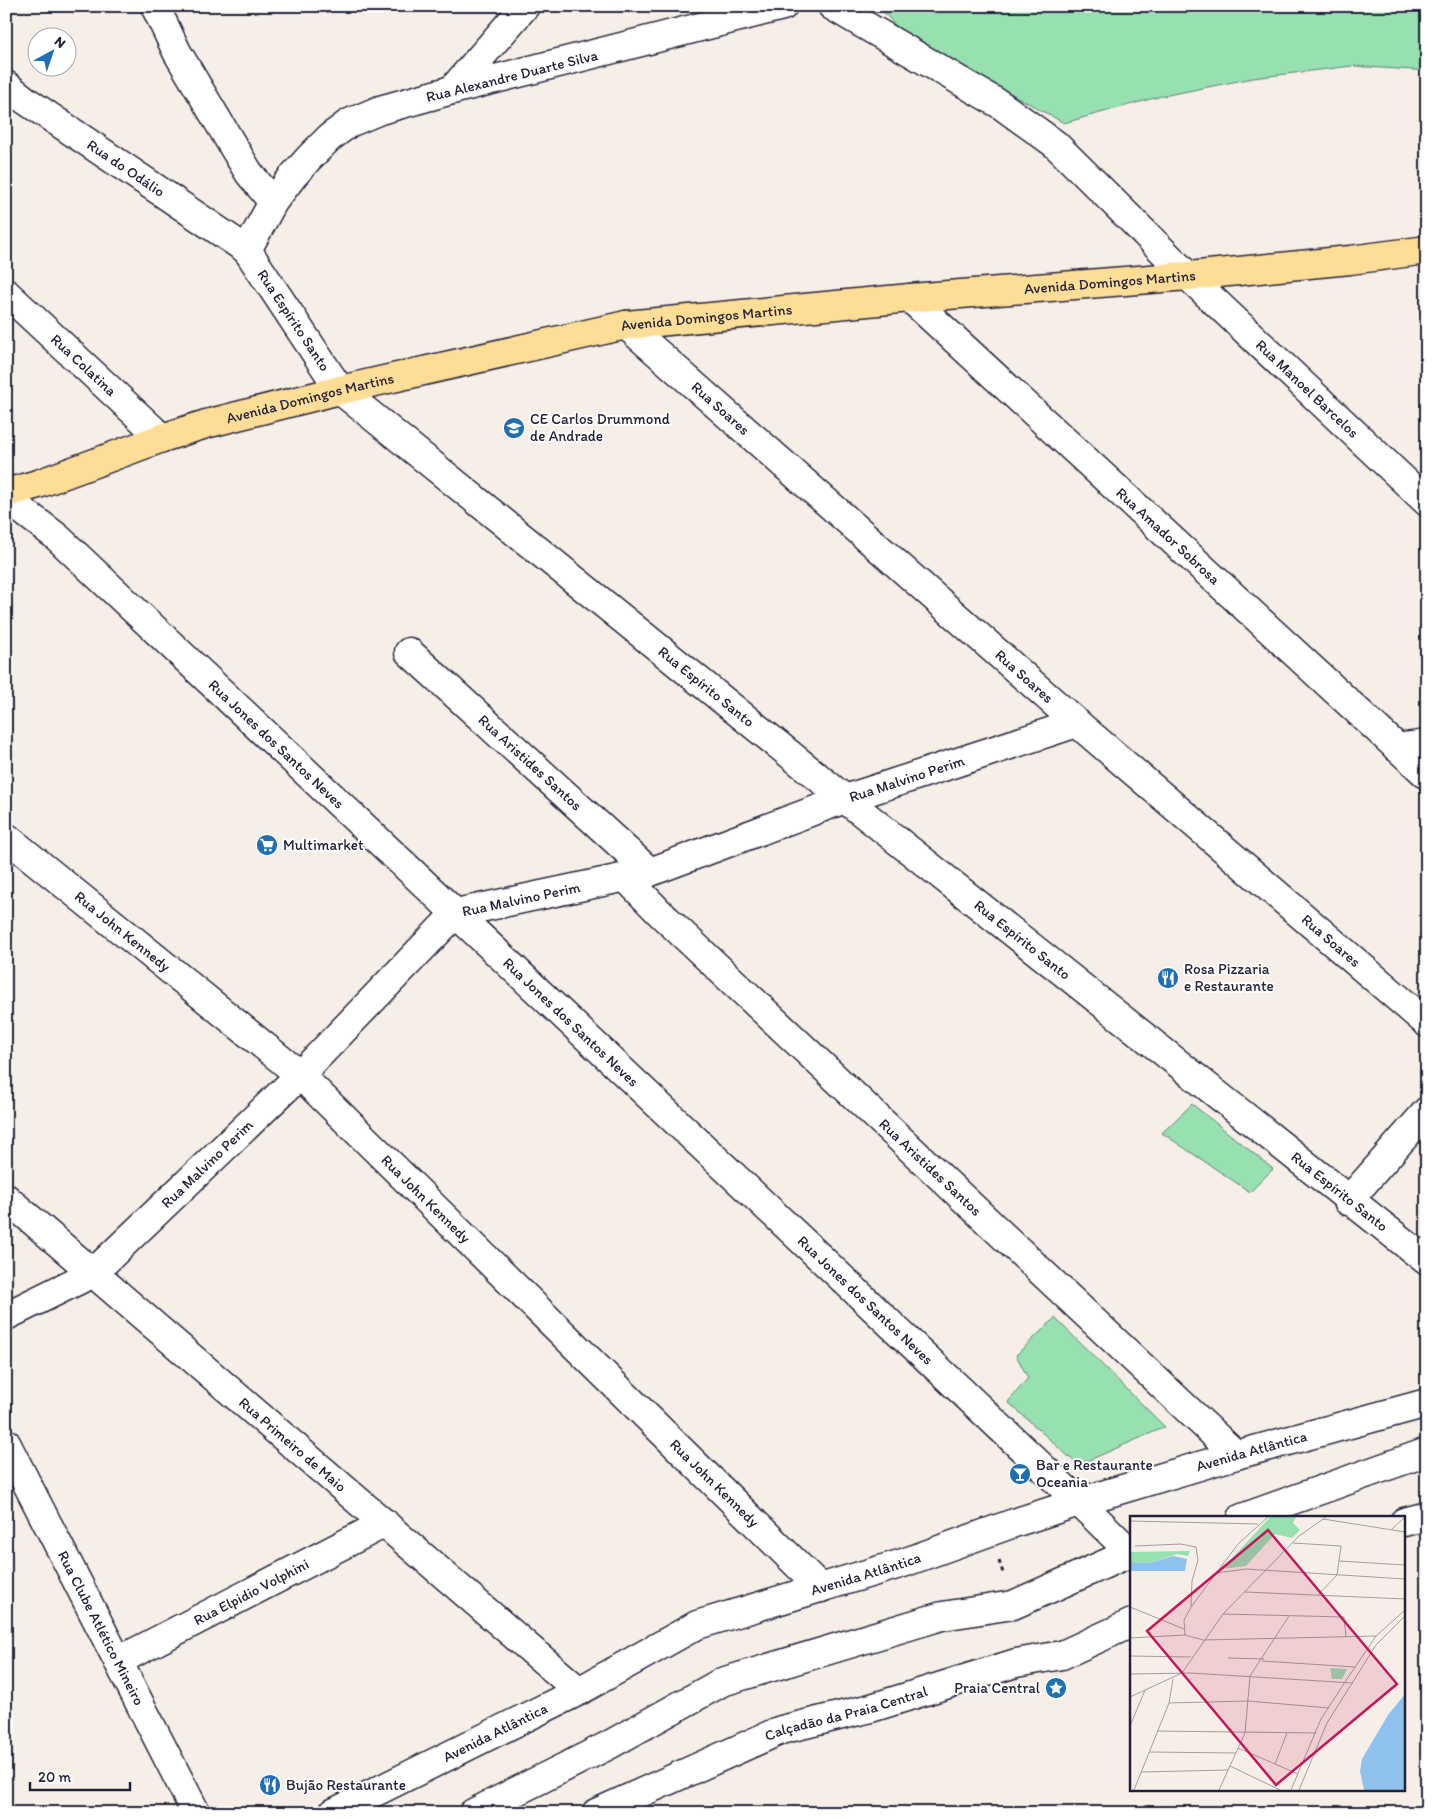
<svg xmlns="http://www.w3.org/2000/svg" width="1433" height="1819" viewBox="0 0 1433 1819" font-family="Itim,sans-serif">
<style>
.green{fill:#97e0b0;stroke:#5c8176}
.lines{fill:none;stroke-linecap:round;stroke-linejoin:round}
.minor-casing{stroke:#22223b;stroke-width:31}
.major-casing{stroke:#22223b;stroke-width:31}
.path{stroke:#22223b;stroke-width:3;stroke-dasharray:4 4;stroke-linecap:butt}
.minor{stroke:#fff;stroke-width:28}
.major{stroke:#fedd96;stroke-width:28}
.labels{text-anchor:middle;dominant-baseline:central;stroke-width:4;stroke-linejoin:round;paint-order:stroke}
.street-label{font-size:15px;fill:#22223b;stroke:#fff}
.poi-label{font-size:15px;fill:#22223b;stroke:#fff;text-anchor:start}
.inset-road{fill:none;stroke:#a29da2;stroke-width:1}
.view{fill:#c2185b;fill-opacity:0.15;stroke:#c2185b;stroke-width:2.5}
.inset-edge{fill:none;stroke:#22223b;stroke-width:2.5}
</style>
<rect width="100%" height="100%" fill="#f7efe7"/>
<filter id="ink" filterUnits="userSpaceOnUse"><feTurbulence type="fractalNoise" baseFrequency=".02" numOctaves="2"/><feDisplacementMap in="SourceGraphic" scale="10" xChannelSelector="R" yChannelSelector="G"/><feConvolveMatrix kernelMatrix="1 2 1 2 8 2 1 2 1" color-interpolation-filters="sRGB"/></filter>
<g filter="url(#ink)">
<!-- green -->
<g class="green">
<polygon points="1427,6 1427,71 1352,66 1253,78 1158,97 1064,123 902,33 879,7"/>
<polygon points="1192,1104 1273,1169 1250,1192 1162,1133"/>
<polygon points="1055,1318 1165,1427 1078,1465 1008,1402 1028,1378 1016,1355"/>
</g>
<g class="lines">
<!-- minor casing -->
<g class="minor-casing">
<g id="minor">
<polyline points="155,6 177,52 237,153 249,173 273,202"/>
<path id="s1" d="M783 6 452 90 380 110 349 123 329 138 309 158 293 176 273 202 247 250 340 390 845 799 1427 1261"/>
<path id="s2" d="M832 6 1001 105 1055 144 1188 276 1427 502"/>
<path id="s3" d="M6 85 25 100 247 250"/>
<polyline points="452,90 525,6"/>
<path id="s4" d="M6 293 162 438"/>
<path id="s5" d="M910 298 1427 775"/>
<path id="s6" d="M626 325 1077 723 1427 1023"/>
<path id="s7" d="M6 498 57 537 1079 1502 1131 1553"/>
<path id="s8" d="M409 652 650 872"/>
<polyline points="1397,748 1427,744"/>
<path id="s9" d="M6 837 300 1075 821 1588"/>
<path id="s10" d="M626 878 660 913 1236 1455"/>
<path id="s11" d="M6 1198 579 1691"/>
<polyline points="1348,1201 1427,1111"/>
<path id="s12" d="M6 1316 93 1273 300 1075 456 913 650 872 845 799 1077 723"/>
<path id="s13" d="M6 1443 196 1813"/>
<polyline points="1242,1518 1427,1452"/>
<polyline points="1404,1522 1427,1516"/>
<path id="s14" d="M118 1661 385 1523"/>
<path id="s15" d="M333 1813 579 1691 697 1625 903 1563 1014 1523 1079 1502 1236 1455 1427 1403"/>
<polyline points="473,1813 609,1745 722,1682 942,1616 1013,1605 1132,1552"/>
<path id="s16" d="M596 1813 781 1730 871 1708 1016 1663 1062 1655 1132 1623"/>
</g>
</g>
<!-- major casing -->
<g class="major-casing">
<g id="major">
<path id="s17" d="M6 493 38 484 162 438 206 424 340 390 626 325 910 298 1188 276 1350 260 1427 250"/>
</g>
</g>
<!-- path -->
<polyline class="path" points="999,1561 1004,1576"/>
<!-- minor -->
<use href="#minor" class="minor"/>
<!-- major -->
<use href="#major" class="major"/>
</g>
</g>
<!-- icons -->
<defs>
<g id="school-disc" transform="scale(1.125)"><circle r="9.5" fill="#1f6fb2" stroke="#fff"/><path d="M0-5L7-2L0 1L-7-2ZM-4 1L0 2.5L4 1V4Q0 6-4 4Z" fill="#fff"/></g>
<g id="supermarket-disc" transform="scale(1.125)"><circle r="9.5" fill="#1f6fb2" stroke="#fff"/><path d="M-6-5.5h2.5l.6 2H6L4.5 2H-2.5L-4.4-4H-6ZM-1.5 3.2a1.3 1.3 0 1 0 .1 0ZM3 3.2a1.3 1.3 0 1 0 .1 0Z" fill="#fff"/></g>
<g id="restaurant-disc" transform="scale(1.125)"><circle r="9.5" fill="#1f6fb2" stroke="#fff"/><path d="M-5-6h1v4h1v-4h1v4h1v-4h1v5L-1.5 .5V6h-2V.5L-5-1ZM5-6V6H3V1.5H1.5Q1.5-4 5-6Z" fill="#fff"/></g>
<g id="bar-disc" transform="scale(1.125)"><circle r="9.5" fill="#1f6fb2" stroke="#fff"/><path d="M-6-5H6L.8 .8V4.5H3.5V6h-7V4.5H-.8V.8Z" fill="#fff"/></g>
<g id="sight-disc" transform="scale(1.125)"><circle r="9.5" fill="#1f6fb2" stroke="#fff"/><path d="M0-6L1.8-2.2L6-1.7L2.9 1.2L3.7 5.4L0 3.3L-3.7 5.4L-2.9 1.2L-6-1.7L-1.8-2.2Z" fill="#fff"/></g>
</defs>
<g fill-rule="evenodd">
<use href="#school-disc" x="514" y="428"/>
<use href="#supermarket-disc" x="267" y="845"/>
<use href="#restaurant-disc" x="1168" y="978"/>
<use href="#bar-disc" x="1020" y="1474"/>
<use href="#sight-disc" x="1056" y="1688"/>
<use href="#restaurant-disc" x="270" y="1785"/>
</g>
<g class="labels">
<!-- street labels -->
<g class="street-label">
<text transform="translate(512 76) rotate(-14)">Rua Alexandre Duarte Silva</text>
<text stroke="none"><textPath href="#s3" startOffset="146">Rua do Odálio</textPath></text>
<text stroke="none"><textPath href="#s17" startOffset="1129">Avenida Domingos Martins</textPath></text>
<text stroke="none"><textPath href="#s17" startOffset="724">Avenida Domingos Martins</textPath></text>
<text stroke="none"><textPath href="#s1" startOffset="699">Rua Espírito Santo</textPath></text>
<text stroke="none"><textPath href="#s4" startOffset="106">Rua Colatina</textPath></text>
<text stroke="none"><textPath href="#s2" startOffset="614">Rua Manoel Barcelos</textPath></text>
<text stroke="none"><textPath href="#s17" startOffset="319">Avenida Domingos Martins</textPath></text>
<text stroke="none"><textPath href="#s6" startOffset="126">Rua Soares</textPath></text>
<text stroke="none"><textPath href="#s5" startOffset="351">Rua Amador Sobrosa</textPath></text>
<text stroke="none"><textPath href="#s6" startOffset="531">Rua Soares</textPath></text>
<text stroke="none"><textPath href="#s1" startOffset="1254">Rua Espírito Santo</textPath></text>
<text stroke="none"><textPath href="#s7" startOffset="366">Rua Jones dos Santos Neves</textPath></text>
<text stroke="none"><textPath href="#s8" startOffset="164">Rua Aristides Santos</textPath></text>
<text stroke="none"><textPath href="#s12" startOffset="1080">Rua Malvino Perim</textPath></text>
<text stroke="none"><textPath href="#s12" startOffset="675">Rua Malvino Perim</textPath></text>
<text stroke="none"><textPath href="#s9" startOffset="150">Rua John Kennedy</textPath></text>
<text stroke="none"><textPath href="#s1" startOffset="1659">Rua Espírito Santo</textPath></text>
<text stroke="none"><textPath href="#s6" startOffset="936">Rua Soares</textPath></text>
<text stroke="none"><textPath href="#s7" startOffset="771">Rua Jones dos Santos Neves</textPath></text>
<text stroke="none"><textPath href="#s12" startOffset="255">Rua Malvino Perim</textPath></text>
<text stroke="none"><textPath href="#s10" startOffset="420">Rua Aristides Santos</textPath></text>
<text stroke="none"><textPath href="#s1" startOffset="2064">Rua Espírito Santo</textPath></text>
<text stroke="none"><textPath href="#s9" startOffset="555">Rua John Kennedy</textPath></text>
<text stroke="none"><textPath href="#s7" startOffset="1176">Rua Jones dos Santos Neves</textPath></text>
<text stroke="none"><textPath href="#s11" startOffset="378">Rua Primeiro de Maio</textPath></text>
<text stroke="none"><textPath href="#s15" startOffset="991">Avenida Atlântica</textPath></text>
<text stroke="none"><textPath href="#s9" startOffset="960">Rua John Kennedy</textPath></text>
<text stroke="none"><textPath href="#s15" startOffset="586">Avenida Atlântica</textPath></text>
<text stroke="none"><textPath href="#s14" startOffset="150">Rua Elpidio Volphini</textPath></text>
<text stroke="none"><textPath href="#s13" startOffset="208">Rua Clube Atlético Mineiro</textPath></text>
<text stroke="none"><textPath href="#s16" startOffset="270">Calçadão da Praia Central</textPath></text>
<text stroke="none"><textPath href="#s15" startOffset="181">Avenida Atlântica</textPath></text>
</g>
<!-- poi labels -->
<g class="poi-label">
<text x="530" y="419">CE Carlos Drummond<tspan x="530" dy="17">de Andrade</tspan></text>
<text x="283" y="845">Multimarket</text>
<text x="1184" y="969">Rosa Pizzaria<tspan x="1184" dy="17">e Restaurante</tspan></text>
<text x="1036" y="1465">Bar e Restaurante<tspan x="1036" dy="17">Oceania</tspan></text>
<text x="1040" y="1688" text-anchor="end">Praia Central</text>
<text x="286" y="1785">Bujão Restaurante</text>
</g>
</g>
<!-- overview -->
<g transform="translate(1130 1516)">
<rect width="275" height="275" fill="#f7efe7"/>
<path d="M140 1H166L163 7 170 14 162 22 145 18 116 50 92 53ZM60 35 58 40 47 38 19 47 0 46V36ZM200 152 217 153 212 163H202Z" fill="#97e0b0"/>
<path d="M43 40 57 43 55 55H0V46L19 47ZM275 178V274H234L230 255 232 243 258 199Z" fill="#8ec1eb"/>
<path class="inset-road" d="M138 1 108 28 61 91 54 104 55 119 73 124 246 120M193 3 275 16M0 5 128 8M261 14 275 1M163 27 211 30 207 59 188 79M5 30 51 28 66 31 68 44 62 65 61 90M209 45 275 49M86 57 116 53 275 63M115 76 275 83M0 91 54 113M93 98 214 101 216 121M0 122 55 119M0 140 61 141M98 142 134 143M132 145 225 151M0 158 60 157 223 167M0 181 52 157 93 98 169 20 196 1M39 187 118 185 199 192M0 210 15 174M27 215 186 217M108 232 168 258M19 236 106 237M145 248 157 217M100 250 150 274M11 256 98 254M4 274 39 187 43 163M89 274 115 217 120 160 159 100M161 274 191 203 213 169 246 120 275 94M169 274 197 207 246 129 275 100"/>
<path class="view" d="M138 14 267 168 146 269 17 115Z"/>
<rect width="275" height="275" class="inset-edge"/>
</g>
<!-- margin -->
<rect width="1433" height="1819" fill="none" stroke="#fff" stroke-width="25"/>
<rect x="12" y="12" width="1408" height="1794" fill="none" stroke="#22223b" stroke-width="2" filter="url(#ink)"/>
<!-- north arrow -->
<g transform="translate(52 52) rotate(40)"><circle r="24" fill="#ffffff" stroke="#a7a7b1"/>
<path d="M0-4L9 19L0 12L-9 19Z" fill="#1f6fb2"/>
<text y="-8" font-size="14" font-weight="bold" text-anchor="middle" fill="#22223b">N</text>
</g>
<!-- scale -->
<path d="M30 1782v8h100v-8" fill="none" stroke="#22223b" stroke-width="2.5"/>
<text x="38" y="1782" font-size="15" fill="#22223b" stroke="#ffffff" stroke-width="4" paint-order="stroke">20 m</text>
</svg>
